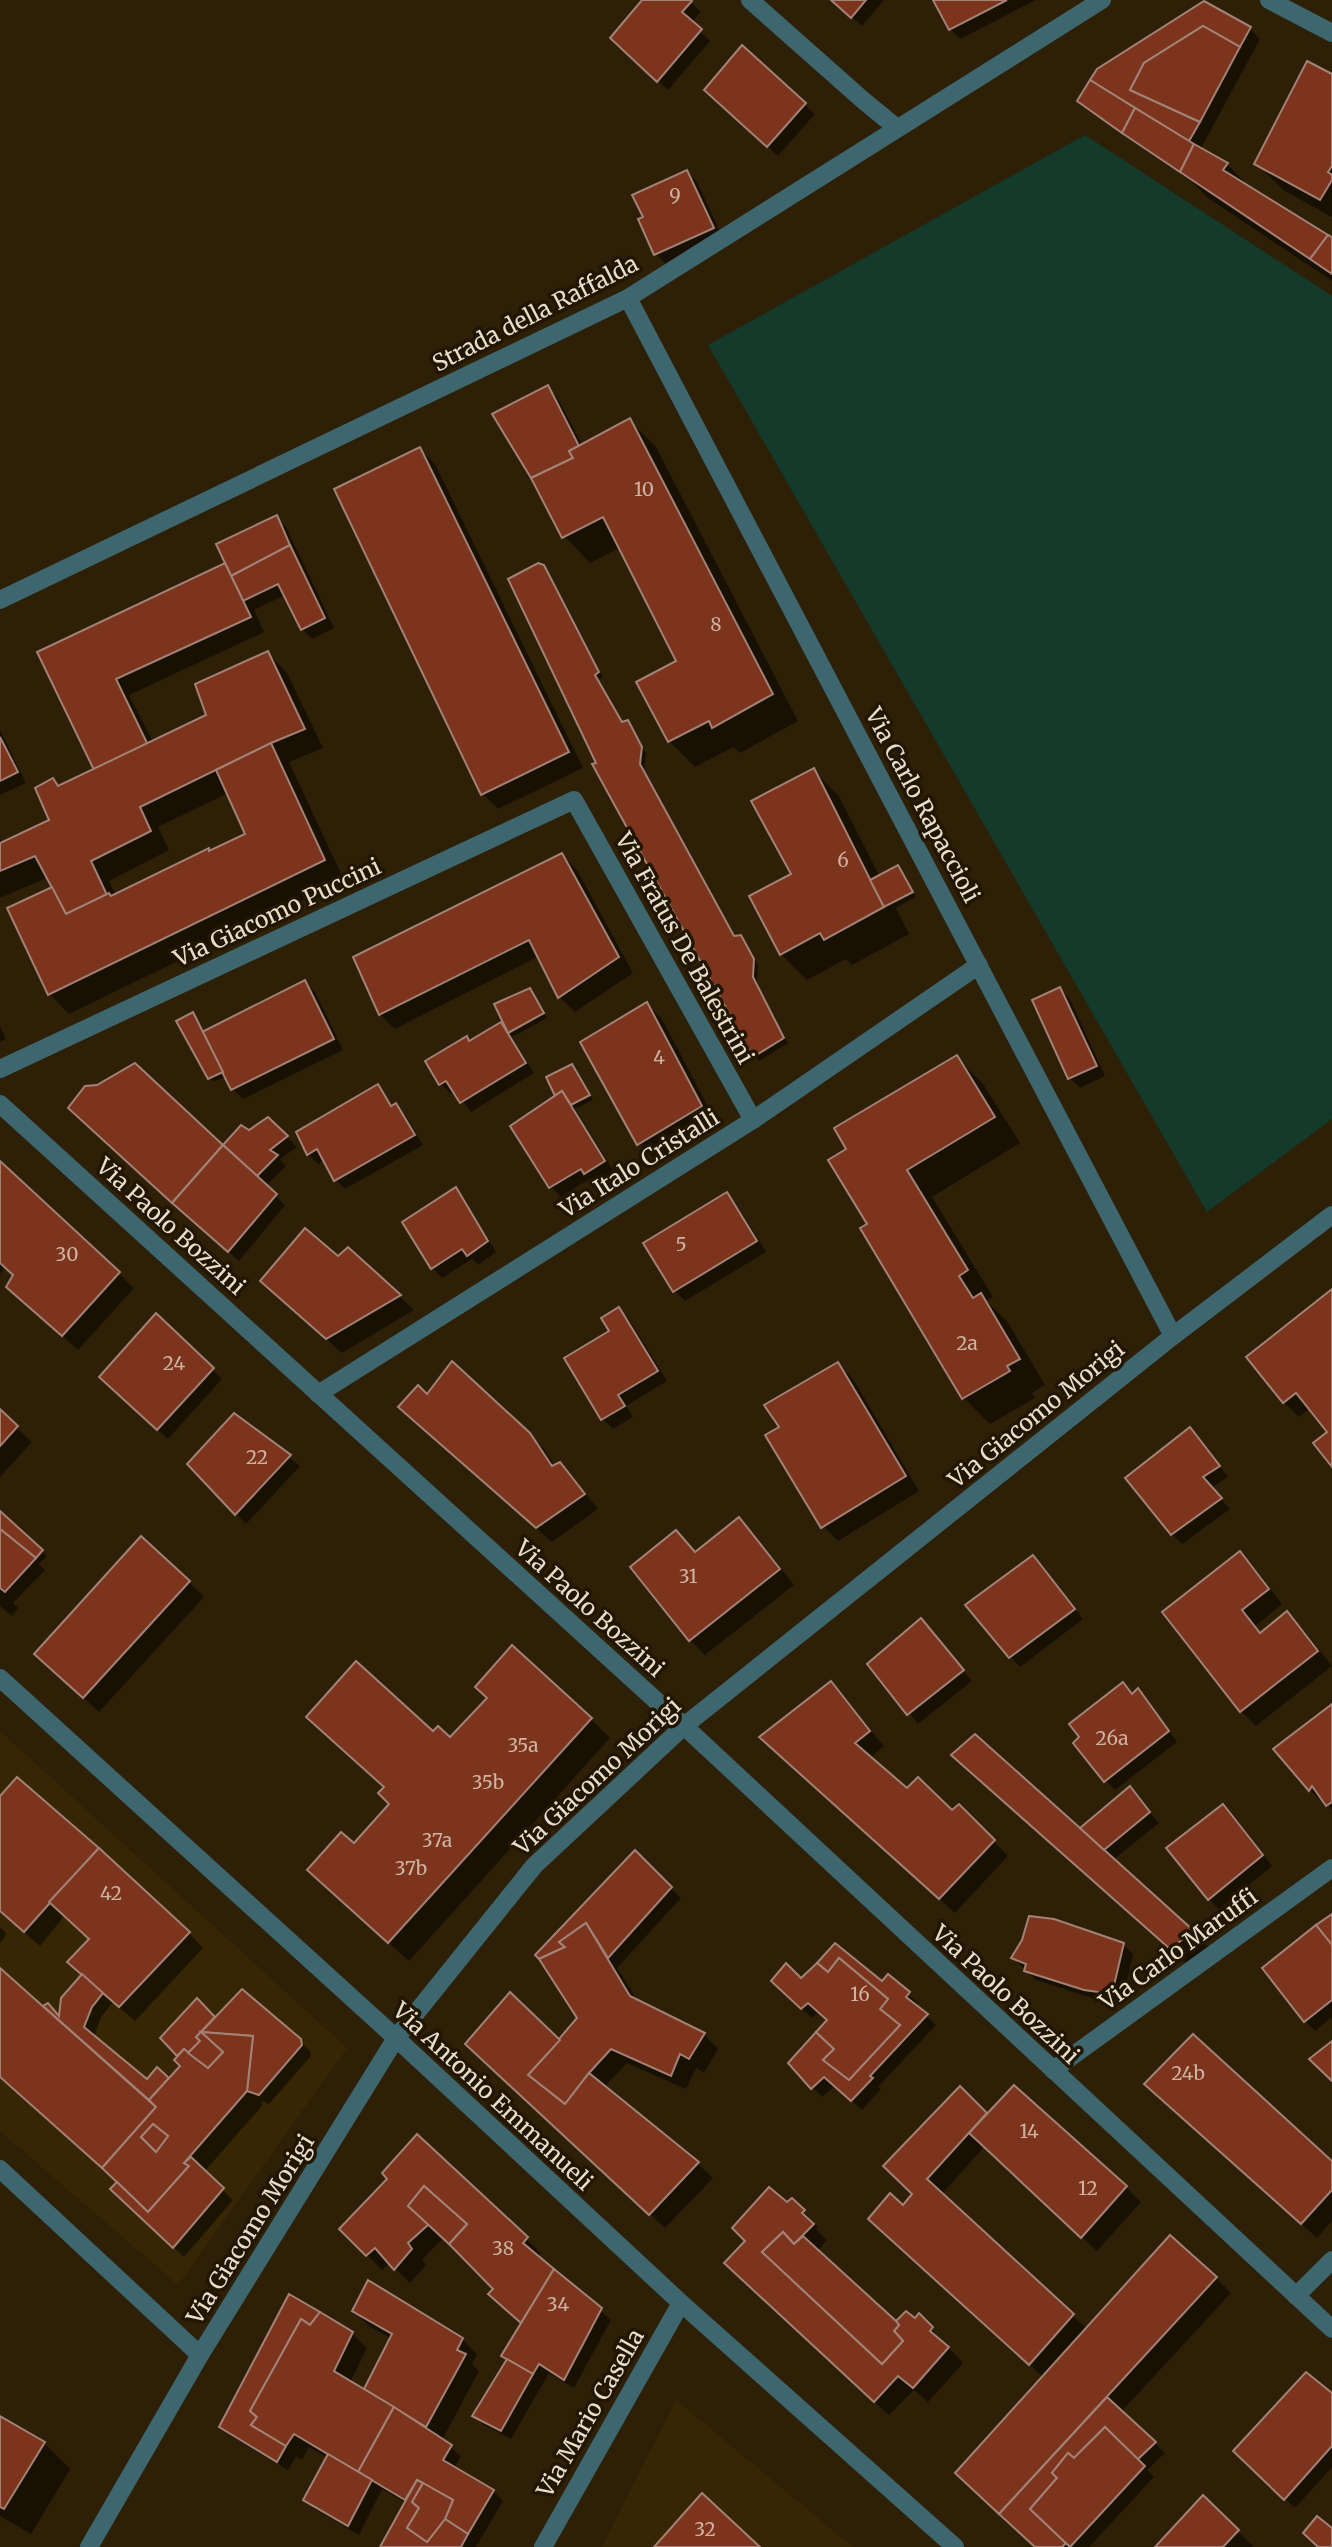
<svg xmlns="http://www.w3.org/2000/svg" width="1332" height="2547" viewBox="0 0 1332 2547" font-family="Merriweather,serif">
<style>
.built{fill:#362604}
.green{fill:#133a2b}
.shadow{fill:#0007;fill-rule:evenodd}
.building{fill:#7d341c;stroke:#a28277;stroke-width:2;fill-rule:evenodd}
.lines{fill:none;stroke-linecap:round;stroke-linejoin:round}
.minor{stroke:#3d666e;stroke-width:18}
.labels{text-anchor:middle;dominant-baseline:central;stroke-width:7;stroke-linejoin:round;paint-order:stroke}
.number-label{font-size:19px;fill:#ccb4a2}
.street-label{font-size:23px;fill:#e6decf;stroke:#231600}
</style>
<rect width="100%" height="100%" fill="#2d2007"/>
<!-- built -->
<g class="built">
<polygon points="0,1731 347,2048 178,2285 0,2131"/>
<polygon points="676,2400 853,2547 602,2547"/>
</g>
<!-- green -->
<polygon class="green" points="1085,135 1332,296 1332,1119 1207,1212 708,345"/>
<!-- shadow -->
<g class="shadow">
<polygon points="645,0 688,0 701,12 691,23 710,41 668,90 622,47"/>
<polygon points="832,0 884,0 862,26"/>
<polygon points="935,0 1036,0 960,39 950,29"/>
<polygon points="1250,29 1260,39 1200,150 1227,164 1253,191 1332,240 1332,281 1208,198 1192,182 1135,143 1079,101 1098,71"/>
<polygon points="742,48 815,114 778,156 716,100"/>
<polygon points="1332,76 1332,217 1283,190 1256,163"/>
<polygon points="687,172 697,182 723,238 666,264 656,254 640,220 645,218"/>
<polygon points="547,387 557,397 583,446 630,421 656,447 798,721 740,753 734,747 695,767 669,741 679,661 621,547 590,563 564,536"/>
<polygon points="420,449 435,464 583,768 498,809 483,794"/>
<path d="M276 517 286 527 334 628 312 639 302 629 285 595 254 610 264 632 129 695 153 742 208 716 268 653 287 673 323 748 289 762 344 880 69 1014 50 994 9 909 55 887 49 877 0 898V839L4 843 52 821 53 781 59 787 95 770 39 653 227 564ZM228 793 248 834 211 853 208 850 116 896 109 881 169 850 158 827Z"/>
<polygon points="543,567 548,572 603,677 599,680 623,723 627,722 632,727 646,753 644,770 735,938 741,937 746,941 758,965 757,984 788,1043 759,1061 595,765 598,764"/>
<polygon points="0,730 26,783 0,795"/>
<polygon points="813,770 839,796 880,877 898,867 916,897 896,908 909,934 852,965 846,959 807,980 781,954 751,897 793,875"/>
<polygon points="562,855 577,870 633,973 575,1012 560,997 539,956 395,1029 380,1014"/>
<polygon points="305,982 315,992 343,1050 243,1099 233,1089 227,1076 214,1082 209,1078 193,1014 204,1033"/>
<polygon points="1060,989 1070,999 1105,1076 1080,1088 1070,1078 1034,1001"/>
<polygon points="530,990 547,1018 512,1037 534,1073 471,1112 455,1091 451,1094 441,1084 466,1038 470,1042 500,1024 509,1033 497,1005"/>
<polygon points="647,1004 662,1019 716,1122 654,1159 639,1144 582,1043"/>
<polygon points="0,1026 6,1039 0,1042"/>
<polygon points="957,1057 983,1084 1020,1143 932,1197 993,1297 986,1301 1007,1321 1045,1385 1032,1393 1035,1398 990,1424 964,1398 862,1229 869,1225 849,1149"/>
<polygon points="572,1066 593,1100 575,1109 614,1172 595,1183 591,1178 561,1197 551,1187 513,1127 558,1096"/>
<polygon points="377,1086 394,1106 396,1105 406,1116 423,1145 345,1189 335,1179 325,1160 318,1164 308,1154"/>
<polygon points="268,1119 297,1147 280,1159 286,1166 266,1186 285,1205 239,1261 188,1216 223,1147"/>
<polygon points="0,1163 134,1288 78,1350 8,1287 15,1276 6,1267 0,1274"/>
<polygon points="456,1190 465,1200 496,1252 478,1265 472,1259 442,1278 432,1268 404,1222"/>
<polygon points="726,1194 736,1204 766,1252 685,1301 675,1291 645,1244"/>
<polygon points="348,1249 414,1310 342,1353 262,1281 338,1258"/>
<polygon points="1332,1291 1332,1464 1330,1432 1310,1408 1299,1417 1284,1402"/>
<polygon points="619,1309 629,1319 667,1381 626,1406 633,1417 613,1429 603,1419 611,1332"/>
<polygon points="838,1364 853,1379 919,1491 838,1541 823,1526 781,1428"/>
<polygon points="212,1369 222,1379 168,1439 111,1387"/>
<polygon points="427,1396 529,1434 545,1450 555,1466 559,1464 574,1479 598,1509 552,1542 415,1422"/>
<polygon points="0,1412 32,1442 0,1477"/>
<polygon points="234,1415 300,1466 246,1524 189,1464"/>
<polygon points="1190,1429 1228,1477 1211,1488 1230,1509 1182,1544 1172,1534"/>
<polygon points="0,1513 47,1556 39,1564 45,1570 13,1603 18,1608 12,1616 0,1606"/>
<polygon points="739,1520 754,1534 794,1585 705,1655 690,1640 632,1567 676,1532 696,1553"/>
<polygon points="1239,1553 1254,1568 1282,1604 1255,1626 1261,1634 1287,1613 1302,1628 1332,1666 1256,1726 1241,1711"/>
<polygon points="1042,1567 1083,1619 1020,1667 967,1605"/>
<polygon points="189,1582 204,1597 99,1712 51,1668"/>
<polygon points="921,1620 972,1681 918,1724 870,1664"/>
<polygon points="830,1683 884,1746 870,1758 907,1791 952,1813 959,1806 1008,1856 955,1913 777,1752"/>
<polygon points="1123,1685 1133,1695 1138,1690 1147,1700 1177,1742 1115,1790 1105,1780"/>
<polygon points="1332,1706 1332,1810 1322,1797 1320,1800 1310,1790 1276,1749"/>
<polygon points="591,1719 610,1738 409,1961 329,1889 354,1845 391,1804 385,1788 328,1736 451,1739"/>
<polygon points="953,1755 1090,1839 1139,1799 1159,1823 1113,1860 1208,1947 1186,1963"/>
<path d="M0 1798 189 1933 203 1948 135 2021 113 2002 101 2017 94 2037 147 2081 157 2069 169 2081 182 2066 180 2056 162 2038 197 2000 215 2019 299 2040 310 2051 311 2056 269 2104 262 2101V2106L204 2172 233 2200 184 2257 123 2199 117 2183 0 2077V1970L43 2008 48 2005 61 2019 83 1975 91 1939 65 1915 40 1946 0 1911ZM182 2045 191 2054 190 2056 182 2050Z"/>
<polygon points="1233,1816 1272,1866 1219,1909 1209,1899"/>
<polygon points="635,1852 681,1898 617,1968 638,2001 704,2034 718,2049 704,2073 696,2068 686,2089 627,2063 604,2087 698,2164 713,2178 665,2228 482,2059 560,2042 579,2018 540,1958"/>
<polygon points="1332,1917 1332,2017 1315,2031 1305,2021"/>
<polygon points="0,1927 7,1934 0,1943"/>
<polygon points="1123,1944 1133,1954 1122,2003 1095,1999 1036,1980 1013,1958"/>
<polygon points="773,1980 882,1984 908,1994 918,2003 916,2007 936,2025 878,2087 881,2089 862,2110 835,2086 822,2097 812,2087 829,2021 819,2011 812,2018"/>
<polygon points="960,2088 987,2116 1126,2187 1141,2202 1097,2251 985,2146 941,2195 1087,2329 1216,2278 1231,2293 1121,2412 1165,2453 1147,2470 1154,2477 1089,2547 1037,2547 972,2487 1043,2377 885,2233 914,2194"/>
<polygon points="1162,2099 1332,2164 1332,2221 1317,2238"/>
<polygon points="389,2179 526,2239 541,2253 538,2257 611,2320 574,2388 549,2373 511,2439 484,2425 474,2415 508,2360 523,2324 506,2309 495,2289 444,2238 422,2259 426,2265 410,2283 390,2263 382,2270 342,2229"/>
<polygon points="792,2200 818,2227 816,2229 827,2240 817,2251 901,2329 919,2316 963,2363 928,2402 914,2390 889,2415 741,2278"/>
<polygon points="354,2311 462,2339 477,2354 472,2364 479,2371 442,2440 461,2456 454,2468 493,2491 503,2501 476,2547 382,2547 406,2503 382,2489 359,2535 315,2509 305,2499 328,2458 309,2447 302,2460 296,2456 288,2470 231,2436 221,2426 352,2333 367,2348 350,2383 365,2391 392,2339 369,2326"/>
<polygon points="1332,2396 1332,2467 1295,2508 1245,2461"/>
<polygon points="0,2418 44,2443 70,2469 31,2534 0,2516"/>
<polygon points="1203,2498 1253,2546 1252,2547 1157,2547"/>
</g>
<!-- building -->
<g class="building">
<polygon points="642,0 691,0 692,1 682,12 702,29 657,82 610,38"/>
<polygon points="831,0 866,0 851,18"/>
<polygon points="933,0 1007,0 949,30"/>
<polygon points="1204,1 1251,27 1240,47 1203,26 1144,63 1130,90 1200,122 1189,141 1090,80 1097,69"/>
<polygon points="1203,26 1240,47 1200,122 1130,90 1144,63"/>
<polygon points="742,45 806,103 767,147 704,90"/>
<polygon points="1307,61 1332,74 1332,166 1328,172 1332,175 1332,180 1320,200 1254,164"/>
<polygon points="1090,80 1135,108 1122,133 1077,101"/>
<polygon points="1135,108 1194,144 1180,172 1122,133"/>
<polygon points="1194,144 1228,163 1223,170 1328,235 1310,259 1180,172"/>
<polygon points="687,170 714,228 654,255 638,219 643,217 632,195"/>
<polygon points="1328,235 1332,237 1332,274 1310,259"/>
<polygon points="548,385 579,446 569,451 573,458 531,478 492,414"/>
<polygon points="630,418 773,694 712,728 709,721 668,742 636,682 676,661 603,517 562,538 531,478 573,458 569,451"/>
<polygon points="420,447 569,752 481,795 334,489"/>
<polygon points="277,515 290,545 231,576 216,544"/>
<polygon points="290,545 325,618 301,630 278,584 243,601 231,576"/>
<polygon points="225,563 251,617 116,679 148,745 94,770 37,652"/>
<polygon points="538,563 544,565 599,672 595,675 622,722 628,720 642,747 640,764 734,936 741,935 754,959 753,977 784,1038 753,1057 592,764 596,763 508,579"/>
<polygon points="268,651 305,729 271,743 140,807 151,831 91,861 107,895 66,914 35,856 0,871 0,843 49,820 35,788 53,778 58,786 206,715 195,684"/>
<polygon points="0,737 18,772 0,781"/>
<polygon points="271,743 325,860 48,995 7,908 52,887 66,914 109,893 111,896 209,848 209,851 245,834 216,770"/>
<polygon points="814,768 884,907 824,940 820,933 780,955 749,896 791,874 751,801"/>
<polygon points="562,853 619,957 558,998 529,940 379,1015 353,957"/>
<polygon points="898,865 913,892 884,907 870,880"/>
<polygon points="305,980 334,1039 231,1090 202,1032"/>
<polygon points="1060,987 1097,1066 1068,1079 1032,1000"/>
<polygon points="530,988 544,1013 508,1033 494,1004"/>
<polygon points="647,1002 702,1106 637,1145 580,1042"/>
<polygon points="193,1012 223,1072 208,1079 176,1021"/>
<polygon points="501,1022 526,1063 460,1103 446,1081 439,1085 425,1061 467,1036 469,1041"/>
<polygon points="957,1055 995,1117 907,1170 968,1270 959,1276 973,1298 981,1293 1020,1359 1007,1366 1010,1371 962,1399 860,1228 867,1224 828,1160 846,1149 834,1128"/>
<polygon points="135,1063 223,1145 172,1203 68,1108 85,1086 97,1085"/>
<polygon points="572,1064 590,1095 571,1105 562,1091 555,1096 546,1077"/>
<polygon points="378,1084 391,1106 396,1103 415,1135 334,1181 317,1149 307,1155 296,1132"/>
<polygon points="562,1091 605,1161 584,1174 581,1169 549,1188 510,1126"/>
<polygon points="268,1117 288,1136 270,1150 278,1155 257,1176 223,1145 241,1125 249,1130"/>
<polygon points="223,1145 277,1194 228,1252 172,1203"/>
<polygon points="0,1161 120,1272 62,1336 6,1287 13,1275 0,1263"/>
<polygon points="456,1187 488,1241 467,1256 462,1249 431,1269 402,1222"/>
<polygon points="727,1192 757,1241 673,1292 643,1243"/>
<polygon points="305,1228 338,1256 348,1247 401,1295 326,1339 260,1281"/>
<polygon points="1332,1289 1332,1467 1313,1443 1327,1432 1296,1393 1283,1403 1246,1357"/>
<polygon points="619,1307 658,1371 618,1395 625,1406 601,1420 564,1358 609,1331 601,1318"/>
<polygon points="156,1313 214,1368 157,1430 99,1377"/>
<polygon points="452,1361 530,1433 552,1466 560,1462 585,1494 536,1528 398,1407 418,1385 427,1394"/>
<polygon points="838,1362 906,1476 821,1528 765,1435 779,1427 764,1405"/>
<polygon points="0,1409 18,1426 0,1446"/>
<polygon points="234,1413 291,1455 235,1515 187,1464"/>
<polygon points="1190,1427 1220,1466 1203,1477 1222,1498 1171,1535 1125,1478"/>
<polygon points="0,1511 43,1550 36,1558 0,1529"/>
<polygon points="739,1517 780,1569 689,1641 630,1567 676,1530 695,1552"/>
<polygon points="0,1529 36,1558 5,1592 0,1588"/>
<polygon points="141,1536 190,1581 83,1698 34,1654"/>
<polygon points="1240,1551 1269,1589 1242,1610 1260,1633 1287,1611 1318,1651 1240,1712 1162,1612"/>
<polygon points="1033,1555 1075,1609 1009,1658 965,1605"/>
<polygon points="921,1618 964,1670 907,1715 867,1664"/>
<polygon points="512,1645 592,1718 388,1943 307,1870 341,1832 354,1843 389,1804 378,1793 384,1787 306,1717 356,1661 433,1731 438,1726 450,1737 487,1698 475,1687"/>
<polygon points="831,1681 870,1731 855,1743 907,1788 918,1777 952,1810 959,1804 995,1840 939,1899 759,1737"/>
<polygon points="1123,1682 1132,1694 1138,1688 1169,1731 1104,1782 1073,1743 1079,1737 1069,1724"/>
<polygon points="1332,1704 1332,1802 1326,1806 1312,1786 1309,1791 1273,1749"/>
<polygon points="975,1734 1080,1828 1194,1931 1170,1949 951,1755"/>
<polygon points="17,1777 99,1848 24,1932 0,1911 0,1796"/>
<polygon points="1130,1786 1150,1812 1104,1850 1080,1828"/>
<polygon points="1223,1804 1263,1855 1208,1900 1166,1848"/>
<polygon points="99,1848 190,1932 119,2007 67,1962 89,1939 49,1902"/>
<polygon points="635,1850 672,1887 608,1958 586,1923 559,1942 565,1947 539,1959 535,1955"/>
<polygon points="1332,1914 1332,1945 1316,1925"/>
<polygon points="1029,1916 1054,1919 1124,1943 1112,1994 1084,1990 1024,1971 1026,1964 1011,1958 1022,1940"/>
<polygon points="586,1923 630,1996 705,2033 689,2059 680,2054 671,2076 611,2049 589,2073 565,2104 528,2075 577,2018 539,1959 565,1947 559,1942"/>
<polygon points="1316,1925 1332,1945 1332,2000 1304,2022 1262,1968"/>
<polygon points="835,1943 882,1981 888,1974 910,1992 906,1997 928,2014 870,2076 873,2078 851,2101 824,2077 811,2089 788,2063 816,2032 834,2049 823,2060 849,2080 900,2025 880,2009 888,1999 839,1958 828,1972 817,1963"/>
<polygon points="839,1958 888,1999 880,2009 900,2025 849,2080 823,2060 834,2049 816,2032 827,2020 808,2003 801,2009 771,1981 786,1963 801,1978 817,1963 828,1972"/>
<polygon points="0,1968 156,2107 102,2168 0,2077"/>
<polygon points="82,1974 103,1993 92,2007 84,2027 147,2079 157,2067 169,2078 149,2100 43,2006 48,2003 59,2016 61,1998"/>
<polygon points="242,1989 301,2039 302,2045 259,2095 247,2091 253,2036 201,2032"/>
<polygon points="510,1992 560,2040 528,2075 565,2104 589,2073 699,2162 649,2215 465,2044"/>
<polygon points="197,1998 215,2017 196,2037 200,2041 188,2053 184,2049 177,2056 160,2038"/>
<path d="M201 2032 253 2036 247 2091 184 2163 189 2166 148 2212 102 2168 156 2107 149 2100 180 2066 174 2060 184 2049 208 2068 223 2052ZM153 2124 168 2136 156 2152 141 2137Z"/>
<polygon points="201,2032 223,2052 208,2068 188,2053 200,2041 196,2037"/>
<polygon points="1193,2034 1332,2161 1332,2190 1301,2224 1144,2084"/>
<polygon points="1332,2041 1332,2081 1309,2059"/>
<polygon points="1014,2085 1127,2186 1081,2238 969,2133"/>
<polygon points="960,2086 987,2113 927,2179 1074,2314 1029,2365 868,2219 890,2193 903,2205 912,2194 883,2166"/>
<polygon points="153,2124 168,2136 156,2152 141,2137"/>
<polygon points="417,2134 528,2237 523,2243 554,2269 521,2323 488,2294 493,2289 449,2244 467,2224 424,2186 408,2206 429,2224 408,2243 412,2249 394,2270 375,2248 366,2256 339,2229 387,2179 382,2173"/>
<polygon points="191,2157 224,2188 173,2248 110,2189 117,2182 148,2212 189,2166 184,2163"/>
<polygon points="424,2186 467,2224 449,2244 408,2206"/>
<polygon points="769,2187 787,2202 792,2198 805,2210 802,2213 814,2224 794,2244 783,2232 762,2252 882,2364 903,2341 894,2331 899,2325 896,2321 906,2311 915,2318 919,2313 933,2327 930,2331 949,2347 913,2388 898,2376 874,2402 724,2263 745,2241 732,2228"/>
<polygon points="783,2232 794,2244 803,2236 896,2321 899,2325 894,2331 903,2341 882,2364 762,2252"/>
<polygon points="1170,2235 1217,2277 999,2514 955,2473"/>
<polygon points="554,2269 602,2308 564,2380 539,2364 533,2374 501,2356"/>
<polygon points="368,2280 463,2338 457,2350 466,2354 426,2427 364,2389 392,2334 352,2311"/>
<polygon points="289,2294 320,2312 310,2325 301,2319 250,2411 257,2417 251,2425 286,2446 277,2462 219,2427"/>
<polygon points="320,2312 353,2332 334,2371 394,2407 358,2472 294,2434 286,2446 251,2425 257,2417 250,2411 301,2319 310,2325"/>
<polygon points="507,2359 533,2374 501,2431 472,2416"/>
<polygon points="1306,2372 1332,2393 1332,2446 1284,2500 1233,2451"/>
<polygon points="1107,2397 1156,2442 1137,2460 1105,2427 1074,2458 1068,2453 1052,2473 1057,2478 1030,2509 1066,2543 1062,2547 1035,2547 999,2514"/>
<polygon points="394,2407 452,2445 443,2460 494,2490 468,2534 445,2519 453,2500 417,2480 405,2500 358,2472"/>
<polygon points="0,2416 45,2442 4,2509 0,2507"/>
<polygon points="1105,2427 1145,2466 1070,2547 1030,2509 1057,2478 1052,2473 1068,2453 1074,2458"/>
<polygon points="328,2454 372,2480 348,2526 303,2500"/>
<polygon points="417,2480 423,2483 412,2502 419,2508 407,2528 427,2542 445,2519 468,2534 461,2547 380,2547"/>
<polygon points="423,2483 453,2500 445,2519 427,2542 407,2528 419,2508 412,2502"/>
<polygon points="702,2493 760,2547 654,2547"/>
<polygon points="1203,2495 1239,2530 1223,2547 1155,2547"/>
<polygon points="1317,2516 1332,2528 1332,2547 1318,2547 1303,2533"/>
</g>
<g class="lines">
<!-- minor -->
<g class="minor">
<polyline points="750,0 864,101 897,128"/>
<polyline points="1269,0 1332,33"/>
<polyline points="628,298 1173,1336"/>
<polyline points="0,600 628,298 1102,0"/>
<polyline points="0,1069 574,800 753,1120"/>
<polyline points="0,1104 684,1726 1332,2329"/>
<polyline points="318,1394 753,1120 979,965"/>
<polyline points="0,1678 396,2038 681,2303 955,2547"/>
<polyline points="1053,2070 1332,1868"/>
<polyline points="0,2169 200,2355"/>
<polyline points="1296,2296 1332,2260"/>
<polyline points="89,2547 200,2355 396,2038 534,1866 684,1726 1173,1336 1332,1215"/>
<polyline points="543,2547 681,2303"/>
</g>
</g>
<g class="labels">
<!-- number labels -->
<g class="number-label">
<text x="675" y="195">9</text>
<text x="644" y="489">10</text>
<text x="716" y="624">8</text>
<text x="843" y="860">6</text>
<text x="659" y="1057">4</text>
<text x="681" y="1244">5</text>
<text x="67" y="1254">30</text>
<text x="967" y="1343">2a</text>
<text x="174" y="1363">24</text>
<text x="257" y="1457">22</text>
<text x="688" y="1576">31</text>
<text x="1112" y="1738">26a</text>
<text x="523" y="1745">35a</text>
<text x="488" y="1782">35b</text>
<text x="437" y="1840">37a</text>
<text x="411" y="1868">37b</text>
<text x="111" y="1893">42</text>
<text x="860" y="1994">16</text>
<text x="1188" y="2073">24b</text>
<text x="1029" y="2131">14</text>
<text x="1088" y="2188">12</text>
<text x="503" y="2248">38</text>
<text x="558" y="2304">34</text>
<text x="705" y="2529">32</text>
</g>
<!-- street labels -->
<g class="street-label">
<text transform="translate(535 313) rotate(-27)">Strada della Raffalda</text>
<text transform="translate(923 805) rotate(62)">Via Carlo Rapaccioli</text>
<text transform="translate(277 912) rotate(-25)">Via Giacomo Puccini</text>
<text transform="translate(685 948) rotate(61)">Via Fratus De Balestrini</text>
<text transform="translate(639 1163) rotate(-32)">Via Italo Cristalli</text>
<text transform="translate(171 1226) rotate(42)">Via Paolo Bozzini</text>
<text transform="translate(1036 1414) rotate(-39)">Via Giacomo Morigi</text>
<text transform="translate(590 1608) rotate(42)">Via Paolo Bozzini</text>
<text transform="translate(597 1776) rotate(-43)">Via Giacomo Morigi</text>
<text transform="translate(1178 1949) rotate(-36)">Via Carlo Maruffi</text>
<text transform="translate(1006 1994) rotate(43)">Via Paolo Bozzini</text>
<text transform="translate(493 2096) rotate(43)">Via Antonio Emmanueli</text>
<text transform="translate(250 2229) rotate(-58)">Via Giacomo Morigi</text>
<text transform="translate(590 2413) rotate(-60)">Via Mario Casella</text>
</g>
</g>
</svg>
